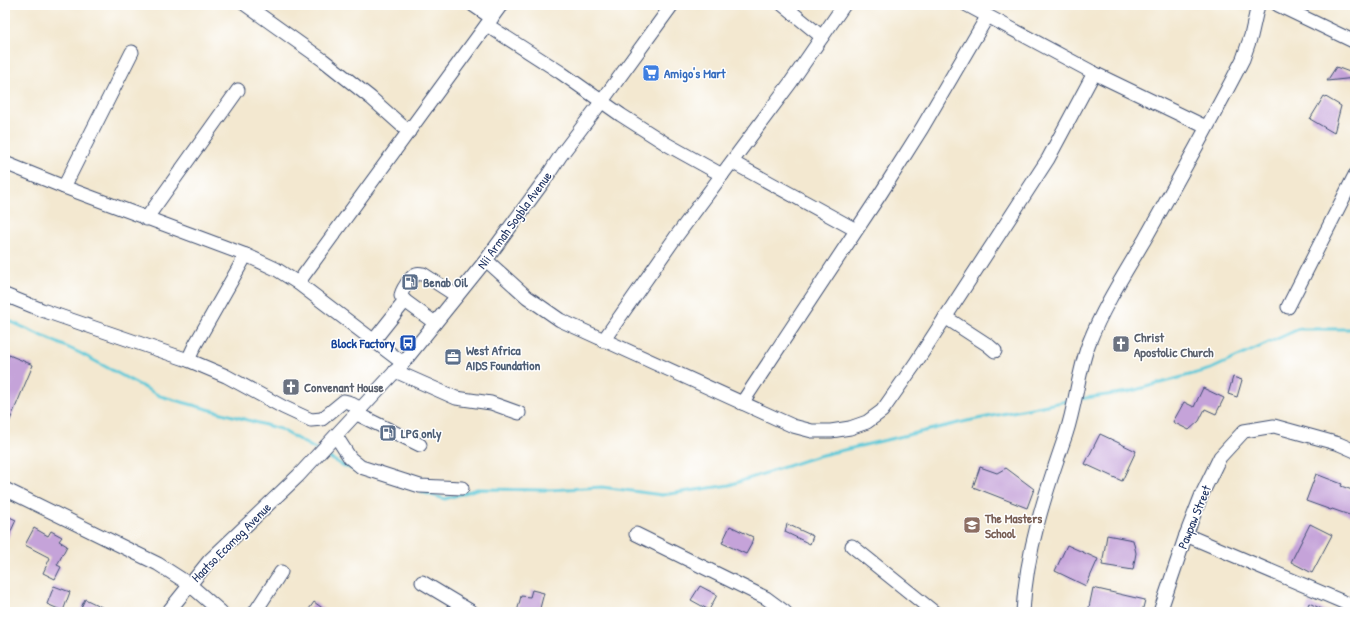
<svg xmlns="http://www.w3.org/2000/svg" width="1360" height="617" viewBox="0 0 1360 617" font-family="'Patrick Hand',sans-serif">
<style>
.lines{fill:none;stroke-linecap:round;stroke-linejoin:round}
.stream{stroke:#5ec9d9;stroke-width:3}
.building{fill:#c5a3d9}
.minor-casing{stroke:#3b4b6f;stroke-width:15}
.minor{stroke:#fff;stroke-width:13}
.labels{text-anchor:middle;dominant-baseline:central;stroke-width:3;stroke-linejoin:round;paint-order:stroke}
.shop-label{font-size:13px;font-weight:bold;fill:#366cbe;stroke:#fff;text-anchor:start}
.street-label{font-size:13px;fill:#1b2f5e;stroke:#fff}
.service-label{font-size:13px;font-weight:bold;fill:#4e5e75;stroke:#fff;text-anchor:start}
.worship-label{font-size:13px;font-weight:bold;fill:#5b616d;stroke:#fff;text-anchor:start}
.transit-label{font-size:13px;font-weight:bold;fill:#164399;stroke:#fff;text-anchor:end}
.education-label{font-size:13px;font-weight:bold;fill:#785e54;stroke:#fff;text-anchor:start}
</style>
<rect width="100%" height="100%" fill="#fff"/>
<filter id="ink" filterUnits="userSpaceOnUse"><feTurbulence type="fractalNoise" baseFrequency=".025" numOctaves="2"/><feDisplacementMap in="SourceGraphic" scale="8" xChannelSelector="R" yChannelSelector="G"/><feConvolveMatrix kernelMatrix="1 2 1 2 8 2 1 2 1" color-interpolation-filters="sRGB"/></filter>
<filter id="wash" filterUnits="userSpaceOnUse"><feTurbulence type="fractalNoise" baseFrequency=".012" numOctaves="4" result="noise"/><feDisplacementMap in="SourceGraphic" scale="16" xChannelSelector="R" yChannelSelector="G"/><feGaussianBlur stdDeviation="0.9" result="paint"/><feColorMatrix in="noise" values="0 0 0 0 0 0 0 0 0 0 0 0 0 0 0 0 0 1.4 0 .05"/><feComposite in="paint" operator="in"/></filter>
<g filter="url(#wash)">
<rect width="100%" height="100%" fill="#f3e8d0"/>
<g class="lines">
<!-- stream -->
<g class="stream">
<polyline points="5,319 80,353 160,396 280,429 317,450"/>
<polyline points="1079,399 1128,392 1211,369 1299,329 1355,329"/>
<polyline points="323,454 344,466 356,470"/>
<polyline points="422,492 445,499 477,489 548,490 602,487 662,495 729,485 818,456 967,421 1072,400"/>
</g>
</g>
<g id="blocks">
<!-- building -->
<g class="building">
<polygon points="1336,67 1355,74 1355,78 1327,81"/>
<polygon points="1324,96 1341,106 1334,133 1310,119"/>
<polygon points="9,355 33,365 5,432 5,365"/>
<polygon points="1233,377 1242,380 1237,397 1228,394"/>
<polygon points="1203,388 1224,398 1216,414 1205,409 1199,421 1189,430 1173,422 1184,402 1194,407"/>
<polygon points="1100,434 1136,451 1122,481 1085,464"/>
<polygon points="980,467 997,473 1006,468 1034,489 1027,508 973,487"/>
<polygon points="1316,474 1342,484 1341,486 1355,491 1355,517 1332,509 1331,510 1306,501"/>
<polygon points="5,515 16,520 5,544"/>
<polygon points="787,524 813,536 810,544 785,532"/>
<polygon points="1310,524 1332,535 1312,573 1291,562"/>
<polygon points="730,526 753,537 751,545 746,554 722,543"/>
<polygon points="34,528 48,536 51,531 62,537 59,541 67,546 57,565 61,567 55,579 43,573 50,558 25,545"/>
<polygon points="1107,535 1133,540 1136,553 1133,570 1102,565"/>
<polygon points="1067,545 1098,559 1086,586 1055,571"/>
<polygon points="54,586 70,592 63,611 47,604"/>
<polygon points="700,586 717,595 709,610 691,600"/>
<polygon points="1093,588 1145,600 1142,612 1088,612"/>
<polygon points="532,590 544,593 539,612 517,612 521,596 530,597"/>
<polygon points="85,599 112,612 79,612"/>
<polygon points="314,602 328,612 307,612"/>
<polygon points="1309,603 1328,612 1305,612"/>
</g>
</g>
</g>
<g filter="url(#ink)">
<use href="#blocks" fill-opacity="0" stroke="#3b4b6f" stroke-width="1"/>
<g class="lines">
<!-- minor casing -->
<g class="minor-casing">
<g id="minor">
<polyline points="246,5 323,60 371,98 409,132"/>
<polyline points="473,5 492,18"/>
<polyline points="783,5 822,37"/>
<polyline points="967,5 1094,73 1206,127"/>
<polyline points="1278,5 1355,42"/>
<polyline points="487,25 560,72 621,115 668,145 722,175"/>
<polyline points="732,162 856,230"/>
<polyline points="5,163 64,187 246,255 276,269 298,283 403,363"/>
<polyline points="64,187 132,52"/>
<polyline points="146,219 238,90"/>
<polyline points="486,260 527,297 560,320 793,426 812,431 831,431 850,428 867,422 882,411 915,364 1048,159 1094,73"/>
<polyline points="298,283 501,5"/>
<polyline points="5,295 42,310 188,360 195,345 246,255"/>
<polyline points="1288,307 1355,175"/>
<polyline points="945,317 988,345 995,351"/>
<path d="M435 323 405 301 401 296C401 291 411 276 416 274 419 273 420 274 423 274L457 296"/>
<polyline points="374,340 405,301"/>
<polyline points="603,341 675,238 791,82 844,5"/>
<polyline points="188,360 226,376 283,407 311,420 322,419 344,401 348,402 361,409"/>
<polyline points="395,371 456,398 491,403 519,413"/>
<polyline points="742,403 881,193 922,128 987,17"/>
<polyline points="357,414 420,445"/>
<polyline points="336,436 350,458 361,467 420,486 462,488"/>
<polyline points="5,489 158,564 189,584 221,612"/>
<polyline points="636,534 766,598 785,612"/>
<polyline points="1186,535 1355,607"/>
<polyline points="852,546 934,612"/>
<polyline points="422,582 472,612"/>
<polyline points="168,612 209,561 298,476 403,363 486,260 544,181 561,155 602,101 672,5"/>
<polyline points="255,612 281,572"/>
<path d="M1023 612C1026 551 1046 491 1066 434 1076 404 1078 372 1089 343 1103 307 1125 273 1145 239 1178 180 1212 120 1243 59L1251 36 1258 5"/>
<polyline points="1160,612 1186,535 1202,494 1220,457 1244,431 1274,426 1339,444 1355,451"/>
</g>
</g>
<!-- minor -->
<use href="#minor" class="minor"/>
</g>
</g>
<!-- icons -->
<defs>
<g id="supermarket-square" transform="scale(0.9)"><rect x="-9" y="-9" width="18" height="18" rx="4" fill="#3f7fe0" stroke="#fff"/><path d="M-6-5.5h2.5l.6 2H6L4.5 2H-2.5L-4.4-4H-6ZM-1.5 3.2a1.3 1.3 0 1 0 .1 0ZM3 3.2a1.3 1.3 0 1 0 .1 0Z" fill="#fff"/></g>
<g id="fuel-square" transform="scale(0.9)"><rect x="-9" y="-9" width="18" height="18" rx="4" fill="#5c6f8a" stroke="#fff"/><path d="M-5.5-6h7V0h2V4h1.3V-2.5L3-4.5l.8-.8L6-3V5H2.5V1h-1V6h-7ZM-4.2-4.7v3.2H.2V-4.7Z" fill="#fff"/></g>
<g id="bus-square" transform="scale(0.9)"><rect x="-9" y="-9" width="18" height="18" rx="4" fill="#1a4fb4" stroke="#fff"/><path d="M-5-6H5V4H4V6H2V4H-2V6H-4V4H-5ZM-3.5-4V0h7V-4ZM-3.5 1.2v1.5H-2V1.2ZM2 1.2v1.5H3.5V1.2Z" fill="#fff"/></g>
<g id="church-square" transform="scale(0.9)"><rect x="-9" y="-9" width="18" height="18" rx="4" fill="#6b7280" stroke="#fff"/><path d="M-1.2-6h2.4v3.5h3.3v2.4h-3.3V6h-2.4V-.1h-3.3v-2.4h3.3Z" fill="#fff"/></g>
<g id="office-square" transform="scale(0.9)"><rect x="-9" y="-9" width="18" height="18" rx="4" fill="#5c6f8a" stroke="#fff"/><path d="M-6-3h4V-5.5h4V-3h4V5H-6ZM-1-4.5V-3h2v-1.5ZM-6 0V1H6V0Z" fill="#fff"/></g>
<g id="school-square" transform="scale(0.9)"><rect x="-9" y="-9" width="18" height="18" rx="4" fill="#8d6e63" stroke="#fff"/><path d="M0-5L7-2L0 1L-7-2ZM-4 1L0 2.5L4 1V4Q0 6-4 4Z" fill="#fff"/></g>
</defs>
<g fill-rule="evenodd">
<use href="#supermarket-square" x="651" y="73"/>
<use href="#fuel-square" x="410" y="282"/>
<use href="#bus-square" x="408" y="343"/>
<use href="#church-square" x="1121" y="344"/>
<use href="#office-square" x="453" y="357"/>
<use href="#church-square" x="291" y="387"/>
<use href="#fuel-square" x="388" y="433"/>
<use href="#school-square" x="972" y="525"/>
</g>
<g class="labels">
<!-- shop labels -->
<g class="shop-label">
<text x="664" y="73">Amigo's Mart</text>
</g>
<!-- street labels -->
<g class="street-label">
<text transform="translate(514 220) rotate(-54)">Nii Armah Sogbla Avenue</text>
<text transform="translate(1194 517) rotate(-68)">Pawpaw Street</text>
<text transform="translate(231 542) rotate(-45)">Haatso Ecomog Avenue</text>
</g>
<!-- service labels -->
<g class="service-label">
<text x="423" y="282">Benab Oil</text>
<text x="466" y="350">West Africa<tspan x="466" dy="15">AIDS Foundation</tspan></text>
<text x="401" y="433">LPG only</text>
</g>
<!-- worship labels -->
<g class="worship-label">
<text x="1134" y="337">Christ<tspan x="1134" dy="15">Apostolic Church</tspan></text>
<text x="304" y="387">Convenant House</text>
</g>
<!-- transit labels -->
<g class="transit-label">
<text x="395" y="343">Block Factory</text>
</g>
<!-- education labels -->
<g class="education-label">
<text x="985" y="518">The Masters<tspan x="985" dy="15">School</tspan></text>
</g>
</g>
<!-- margin -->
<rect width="1360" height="617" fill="none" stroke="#fff" stroke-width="20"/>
</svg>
